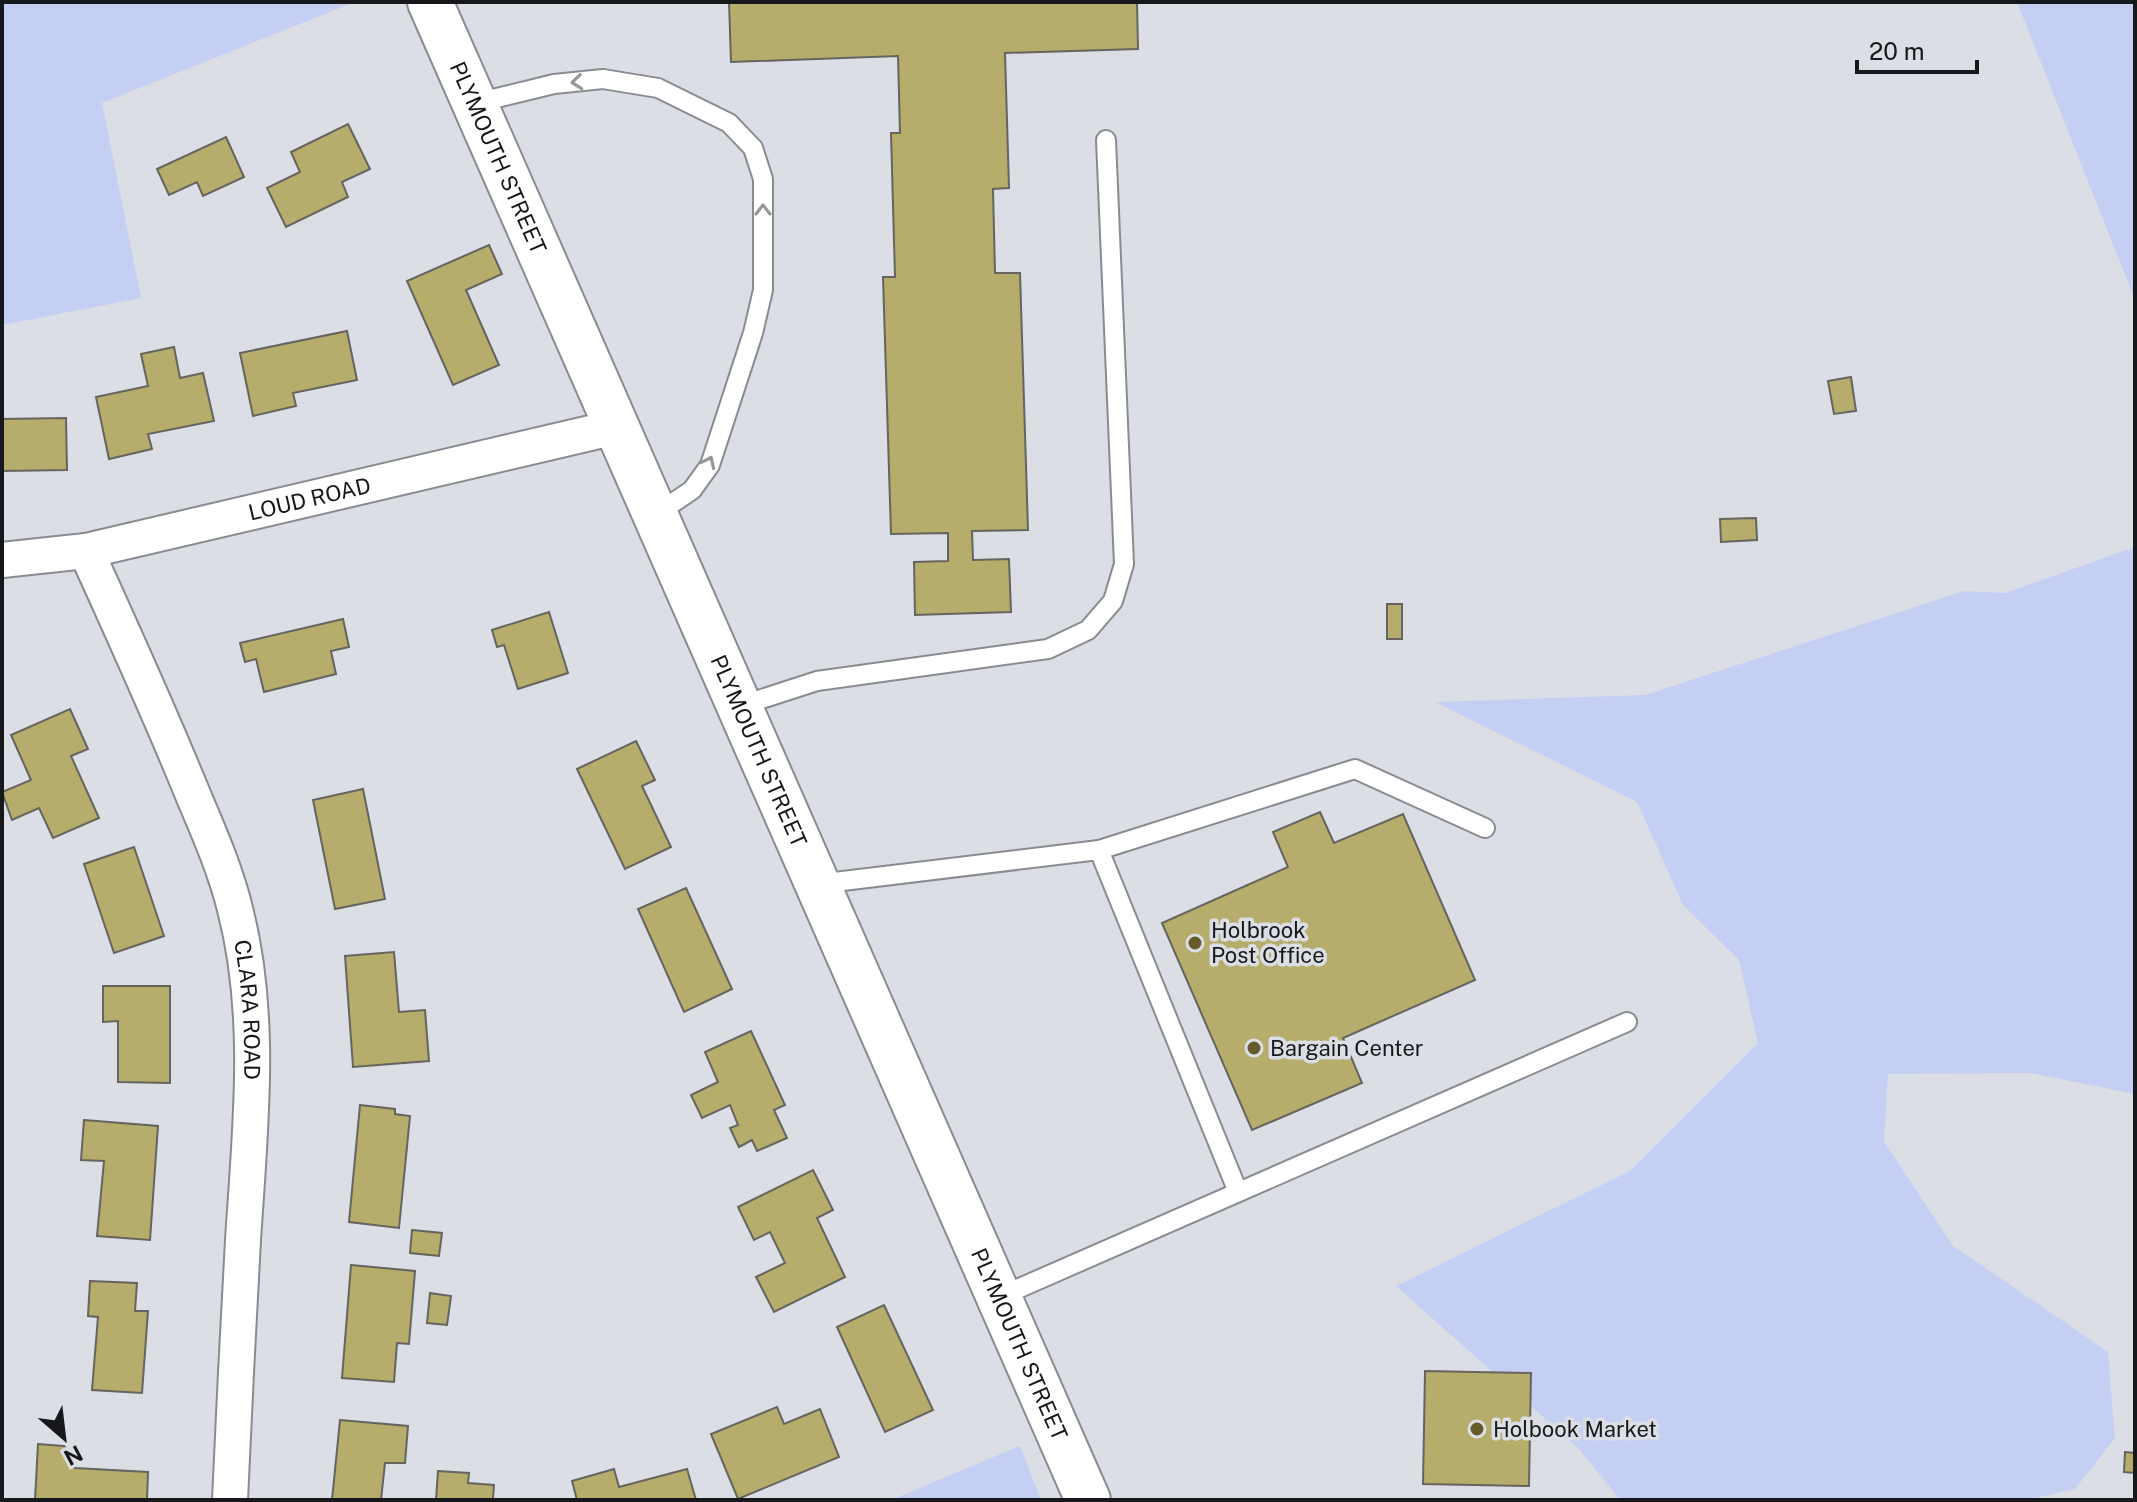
<svg xmlns="http://www.w3.org/2000/svg" width="2137" height="1502" viewBox="0 0 2137 1502" font-family="'Public Sans',sans-serif">
<style>
.green{fill:#c5cff3}
.building{fill:#b6ac6b;stroke:#65645e;stroke-width:2}
.lines{fill:none;stroke-linecap:round;stroke-linejoin:round}
.service-casing{stroke:#898b91;stroke-width:22}
.minor-casing{stroke:#898b91;stroke-width:38}
.tertiary-casing{stroke:#898b91;stroke-width:48}
.service{stroke:#fff;stroke-width:18}
.minor{stroke:#fff;stroke-width:34}
.tertiary{stroke:#fff;stroke-width:44}
.oneway{stroke:#979798}
.poi-dot{fill:#645b28;stroke:#dcdee5;stroke-width:3}
.labels{text-anchor:middle;dominant-baseline:central;stroke-width:7;stroke-linejoin:round;paint-order:stroke}
.street-label{font-size:22px;fill:#17181b;stroke:#dcdee5}
.poi-label{font-size:22px;fill:#17181b;stroke:#dcdee5;text-anchor:start}
</style>
<rect width="100%" height="100%" fill="#dcdee5"/>
<!-- green -->
<g class="green">
<polygon points="2,2 355,2 102,103 141,298 2,325"/>
<polygon points="2017,2 2135,2 2135,300"/>
<polygon points="2135,547 2135,1094 2031,1073 1888,1074 1884,1141 1952,1245 2108,1352 2115,1438 2075,1489 2027,1500 1620,1500 1580,1450 1396,1286 1630,1171 1758,1043 1739,960 1683,905 1637,802 1435,702 1645,695 1964,591 2005,593"/>
<polygon points="1020,1446 1041,1500 891,1500"/>
</g>
<!-- building -->
<g class="building">
<polygon points="729,2 1137,2 1138,49 1005,53 1009,188 993,189 995,273 1020,273 1028,530 972,531 973,560 1009,559 1011,612 915,615 914,562 948,561 948,533 891,534 883,277 895,277 891,133 900,133 898,56 731,62"/>
<polygon points="348,124 370,169 342,182 348,197 286,227 267,188 300,172 291,152"/>
<polygon points="226,137 244,177 203,196 197,182 169,195 157,169"/>
<polygon points="489,245 502,274 466,290 499,365 453,385 407,281"/>
<polygon points="347,331 357,380 293,393 296,406 253,416 240,353"/>
<polygon points="174,347 180,378 203,373 214,421 148,434 152,449 109,459 96,397 148,386 141,354"/>
<polygon points="1851,377 1856,411 1834,414 1828,381"/>
<polygon points="66,418 67,470 2,471 2,419"/>
<polygon points="1756,518 1757,540 1721,542 1720,519"/>
<rect x="1387" y="604" width="15" height="35"/>
<polygon points="549,612 568,673 518,689 504,645 497,647 492,630"/>
<polygon points="343,619 349,647 331,651 336,674 264,692 256,659 245,662 240,643"/>
<polygon points="70,709 88,749 71,756 99,818 53,838 39,808 12,820 2,792 31,780 11,735"/>
<polygon points="636,741 655,780 642,786 671,847 625,869 577,769"/>
<polygon points="363,789 385,899 335,909 313,800"/>
<polygon points="1320,812 1334,843 1403,814 1475,980 1343,1038 1362,1083 1252,1130 1162,923 1288,867 1273,832"/>
<polygon points="134,847 164,936 114,953 84,864"/>
<polygon points="686,888 732,989 684,1012 638,909"/>
<polygon points="394,952 399,1012 425,1010 429,1061 353,1067 345,956"/>
<polygon points="103,986 170,986 170,1083 118,1082 118,1021 103,1022"/>
<polygon points="751,1031 785,1105 774,1110 787,1138 757,1151 752,1140 739,1147 730,1128 738,1125 730,1105 702,1118 691,1095 718,1082 705,1052"/>
<polygon points="360,1105 395,1109 395,1114 410,1116 399,1228 349,1222"/>
<polygon points="84,1120 158,1126 150,1240 97,1236 104,1161 81,1160"/>
<polygon points="813,1170 833,1210 817,1218 845,1277 774,1312 756,1277 785,1263 770,1232 754,1240 738,1207"/>
<polygon points="412,1230 442,1233 439,1256 410,1253"/>
<polygon points="351,1265 415,1271 409,1344 397,1343 394,1382 342,1378"/>
<polygon points="90,1281 137,1283 135,1311 148,1311 142,1393 92,1390 98,1317 88,1316"/>
<polygon points="430,1293 451,1296 447,1325 427,1323"/>
<polygon points="884,1305 933,1410 885,1432 837,1327"/>
<polygon points="1425,1371 1531,1373 1529,1486 1423,1484"/>
<polygon points="777,1407 784,1424 820,1409 839,1457 738,1499 711,1434"/>
<polygon points="340,1420 408,1426 405,1463 385,1463 381,1500 332,1500"/>
<polygon points="38,1444 76,1447 75,1468 148,1472 147,1500 35,1500"/>
<polygon points="2125,1452 2135,1453 2135,1473 2124,1472"/>
<polygon points="614,1469 619,1487 687,1469 696,1500 577,1500 572,1481"/>
<polygon points="438,1471 469,1473 468,1483 494,1485 493,1499 508,1500 436,1500"/>
</g>
<g class="lines">
<!-- service casing -->
<g class="service-casing">
<g id="service">
<polyline points="476,103 554,84 603,79 658,88 729,123 753,148 763,179 763,290 753,333 710,465 692,490 655,515"/>
<polyline points="740,706 817,681 1048,649 1088,630 1113,601 1124,564 1106,140"/>
<polyline points="1099,850 1355,769 1485,828"/>
<polyline points="818,884 1099,850 1238,1192"/>
<polyline points="999,1297 1627,1022"/>
</g>
</g>
<!-- minor casing -->
<g class="minor-casing">
<g id="minor">
<path id="s1" d="M86 551C122 630 158 709 191 790 207 828 225 868 235 909 263 1017 250 1130 243 1240 238 1327 234 1413 230 1500"/>
<path id="s2" d="M2 560 86 551 616 427"/>
</g>
</g>
<!-- tertiary casing -->
<g class="tertiary-casing">
<g id="tertiary">
<path id="s3" d="M430 2 1088 1500"/>
</g>
</g>
<!-- service -->
<use href="#service" class="service"/>
<!-- minor -->
<use href="#minor" class="minor"/>
<!-- tertiary -->
<use href="#tertiary" class="tertiary"/>
</g>
<!-- one-way arrows -->
<defs><path id="oneway-chevron" d="M-2-3.5L2.5 0L-2 3.5" fill="none" stroke-width="1.6" stroke-linecap="round" stroke-linejoin="round" transform="scale(2)"/></defs>
<g class="oneway">
<use href="#oneway-chevron" transform="translate(577 82) rotate(174)"/>
<use href="#oneway-chevron" transform="translate(763 210) rotate(-90)"/>
<use href="#oneway-chevron" transform="translate(709 462) rotate(-65)"/>
</g>
<!-- markers -->
<g class="poi-dot">
<circle cx="1195" cy="943" r="8"/>
<circle cx="1254" cy="1048" r="8"/>
<circle cx="1477" cy="1429" r="8"/>
</g>
<g class="labels">
<!-- street labels -->
<g class="street-label">
<text stroke="none"><textPath href="#s3" startOffset="170">PLYMOUTH STREET</textPath></text>
<text stroke="none"><textPath href="#s2" startOffset="314">LOUD ROAD</textPath></text>
<text stroke="none"><textPath href="#s3" startOffset="818">PLYMOUTH STREET</textPath></text>
<text stroke="none"><textPath href="#s1" startOffset="490">CLARA ROAD</textPath></text>
<text stroke="none"><textPath href="#s3" startOffset="1466">PLYMOUTH STREET</textPath></text>
</g>
<!-- poi labels -->
<g class="poi-label">
<text x="1211" y="930">Holbrook<tspan x="1211" dy="25">Post Office</tspan></text>
<text x="1270" y="1048">Bargain Center</text>
<text x="1493" y="1429">Holbook Market</text>
</g>
</g>
<!-- border -->
<rect width="2137" height="1502" fill="none" stroke="#17181b" stroke-width="8"/>
<!-- north arrow -->
<g transform="translate(64 1438) rotate(152)" stroke="#dcdee5" stroke-width="6" paint-order="stroke">
<path d="M0-6L14 30L0 20L-14 30Z" fill="#17181b"/>
<text y="-12" font-size="22" font-weight="bold" text-anchor="middle" fill="#17181b">N</text>
</g>
<!-- scale -->
<path d="M1857 60v12h120v-12" fill="none" stroke="#17181b" stroke-width="4"/>
<text x="1869" y="60" font-size="24" fill="#17181b" stroke="#dcdee5" stroke-width="6" paint-order="stroke">20 m</text>
</svg>
